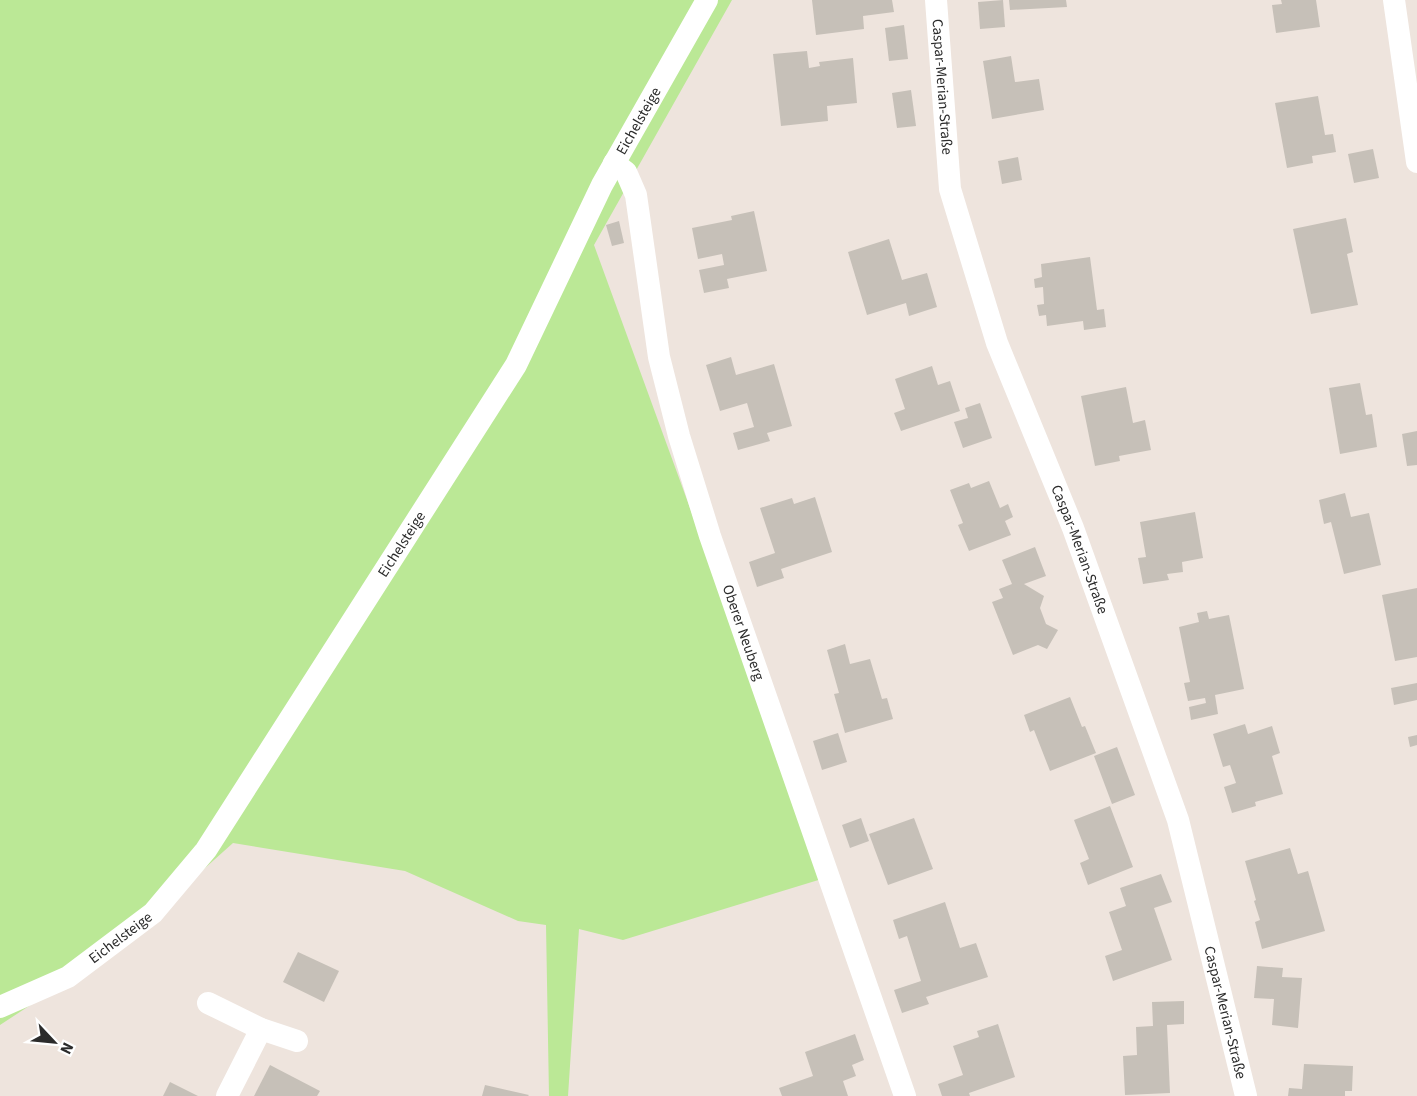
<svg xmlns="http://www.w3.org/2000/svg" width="1417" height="1096" viewBox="0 0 1417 1096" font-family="'Source Sans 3',sans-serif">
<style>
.green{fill:#bbe896}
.building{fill:#c6c0b8}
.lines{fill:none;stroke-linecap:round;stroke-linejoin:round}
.minor{stroke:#fff;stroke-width:22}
.labels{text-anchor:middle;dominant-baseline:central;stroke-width:5;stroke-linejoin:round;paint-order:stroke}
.street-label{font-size:15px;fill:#2b2b2b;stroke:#fff}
</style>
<rect width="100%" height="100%" fill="#eee4dd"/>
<!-- green -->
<polygon class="green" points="0,0 732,0 594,245 825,878 623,940 579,929 568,1096 549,1096 546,925 518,921 405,871 233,843 110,953 0,1025"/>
<!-- building -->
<g class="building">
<polygon points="812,0 892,0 894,12 863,16 864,29 816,35"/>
<polygon points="1003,0 1005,27 980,29 978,2"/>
<polygon points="1009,0 1066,0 1067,7 1010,10"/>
<polygon points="1281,0 1316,0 1320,27 1276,33 1272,5 1282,4"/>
<polygon points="904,25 908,59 889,61 885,28"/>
<polygon points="807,51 809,68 820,66 819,62 853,58 857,103 827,106 828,121 781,126 773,54"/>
<polygon points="1011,56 1015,82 1039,79 1044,110 992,119 983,61"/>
<polygon points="911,90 916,126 897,128 892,93"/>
<polygon points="1318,96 1325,135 1333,134 1336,152 1312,156 1313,163 1287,168 1275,103"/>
<polygon points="1373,149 1379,178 1354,183 1348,154"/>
<polygon points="1018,157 1022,180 1002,184 998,161"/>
<polygon points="754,211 767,271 727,279 729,288 704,293 699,270 724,265 722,254 698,259 692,228 732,220 731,216"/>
<polygon points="1346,218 1353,252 1347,254 1358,305 1311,314 1293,229"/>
<polygon points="619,221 624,243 612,246 606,225"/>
<polygon points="889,239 902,280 927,273 937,307 909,316 906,303 867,315 848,252"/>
<polygon points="1090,257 1097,310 1104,309 1106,327 1084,330 1083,321 1047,326 1046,315 1039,316 1037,305 1044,304 1043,287 1035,288 1034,279 1042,277 1041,264"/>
<polygon points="731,357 736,375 774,364 792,426 767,433 770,441 738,450 733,433 754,427 747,403 720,411 706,365"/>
<polygon points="932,366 938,385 950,381 960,411 901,431 894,413 905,409 895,379"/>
<polygon points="1360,383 1366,415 1372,414 1377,447 1340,454 1329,388"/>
<polygon points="1126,387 1133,423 1145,420 1151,450 1119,456 1120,461 1095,466 1081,396"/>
<polygon points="980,403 992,438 963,448 954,422 968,418 965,408"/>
<polygon points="1417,431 1417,465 1407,466 1402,434"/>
<polygon points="989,481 1000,508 1008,504 1013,517 1005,521 1011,535 969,551 958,525 963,523 950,490 969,483 971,488"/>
<polygon points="1345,493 1351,517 1369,513 1381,565 1344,574 1331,522 1324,524 1319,500"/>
<polygon points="815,497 832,552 781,569 784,578 757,587 749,562 775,553 760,508 792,498 794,504"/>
<polygon points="1195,512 1203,558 1182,562 1183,572 1167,574 1169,580 1143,584 1138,558 1146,557 1140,522"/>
<polygon points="1035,547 1046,576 1024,584 1044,596 1040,608 1046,624 1058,630 1047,649 1038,645 1013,655 992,602 1003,598 999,589 1012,584 1002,560"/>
<polygon points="1417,588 1417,657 1395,661 1382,595"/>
<polygon points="1207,611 1209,619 1229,615 1244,689 1215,695 1218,714 1191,720 1189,707 1206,703 1205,698 1188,701 1184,683 1190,682 1179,627 1199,622 1197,613"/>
<polygon points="845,644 850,664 870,659 882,699 887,698 893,719 845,733 834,694 839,693 827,650"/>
<polygon points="1417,683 1417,700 1394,705 1391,688"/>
<polygon points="1070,697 1082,727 1085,726 1096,753 1050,771 1034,730 1030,732 1024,715"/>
<polygon points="1245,724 1248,734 1272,726 1280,753 1272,756 1283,794 1255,802 1256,806 1232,813 1224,787 1236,783 1230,765 1223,767 1213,734"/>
<polygon points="838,733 847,762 822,770 813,741"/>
<polygon points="1417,735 1417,745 1410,747 1408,737"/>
<polygon points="1117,747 1135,795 1112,804 1094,756"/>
<polygon points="1110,806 1133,867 1088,885 1080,863 1089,859 1074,820"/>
<polygon points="861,818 869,841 850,848 842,825"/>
<polygon points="914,818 933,869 888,885 869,834"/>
<polygon points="1290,848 1298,874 1308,871 1325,931 1262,949 1255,922 1260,920 1254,901 1256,900 1245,861"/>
<polygon points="1161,874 1172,902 1154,908 1172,960 1113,981 1105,956 1122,950 1109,912 1126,906 1120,888"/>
<polygon points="945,902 960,948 976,943 988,977 926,997 929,1004 902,1013 894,990 921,981 907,936 899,939 893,920"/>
<polygon points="298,952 339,971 324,1002 283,982"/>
<polygon points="1257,966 1283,968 1282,977 1302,978 1298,1028 1272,1025 1274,999 1254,998"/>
<polygon points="1184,1001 1184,1024 1167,1025 1170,1093 1125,1095 1123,1056 1137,1055 1136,1027 1153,1026 1152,1002"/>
<polygon points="998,1024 1015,1077 969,1093 970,1096 942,1096 938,1084 963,1075 953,1046 979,1037 977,1031"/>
<polygon points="855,1034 864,1060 852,1065 856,1076 843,1081 848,1096 782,1096 779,1088 813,1076 805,1052"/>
<polygon points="1304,1064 1353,1066 1352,1091 1345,1091 1345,1096 1288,1096 1289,1088 1302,1089"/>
<polygon points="270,1065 320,1091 317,1096 254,1096"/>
<polygon points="170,1082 198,1096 163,1096"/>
<polygon points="485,1085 529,1095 528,1096 482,1096"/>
</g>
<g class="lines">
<!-- minor -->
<g class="minor">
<path id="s1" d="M936 0 950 189 997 343 1073 528 1178 820 1246 1096"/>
<polyline points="1394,0 1417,162"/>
<path id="s2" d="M614 163 626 172 636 195 659 357 679 436 710 536 905 1096"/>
<polyline points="208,1003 261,1029 297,1041"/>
<path id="s3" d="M0 1007 68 977 153 913 206 850 516 365 602 185 707 0"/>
<polyline points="227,1096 261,1029"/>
</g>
</g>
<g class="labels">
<!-- street labels -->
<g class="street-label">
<text stroke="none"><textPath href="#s1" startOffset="87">Caspar-Merian-Straße</textPath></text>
<text stroke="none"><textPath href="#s3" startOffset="1112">Eichelsteige</textPath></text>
<text stroke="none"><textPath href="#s3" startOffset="626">Eichelsteige</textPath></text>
<text stroke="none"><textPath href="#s1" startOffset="573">Caspar-Merian-Straße</textPath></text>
<text stroke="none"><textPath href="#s2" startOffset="492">Oberer Neuberg</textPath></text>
<text stroke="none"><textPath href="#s3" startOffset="140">Eichelsteige</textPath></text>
<text stroke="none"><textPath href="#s1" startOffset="1059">Caspar-Merian-Straße</textPath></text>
</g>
</g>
<!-- north arrow -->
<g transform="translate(54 1042) rotate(116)" stroke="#ffffff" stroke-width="4.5" paint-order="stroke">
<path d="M0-4.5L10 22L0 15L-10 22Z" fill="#2b2b2b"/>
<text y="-9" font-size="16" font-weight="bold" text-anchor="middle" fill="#2b2b2b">N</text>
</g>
</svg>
